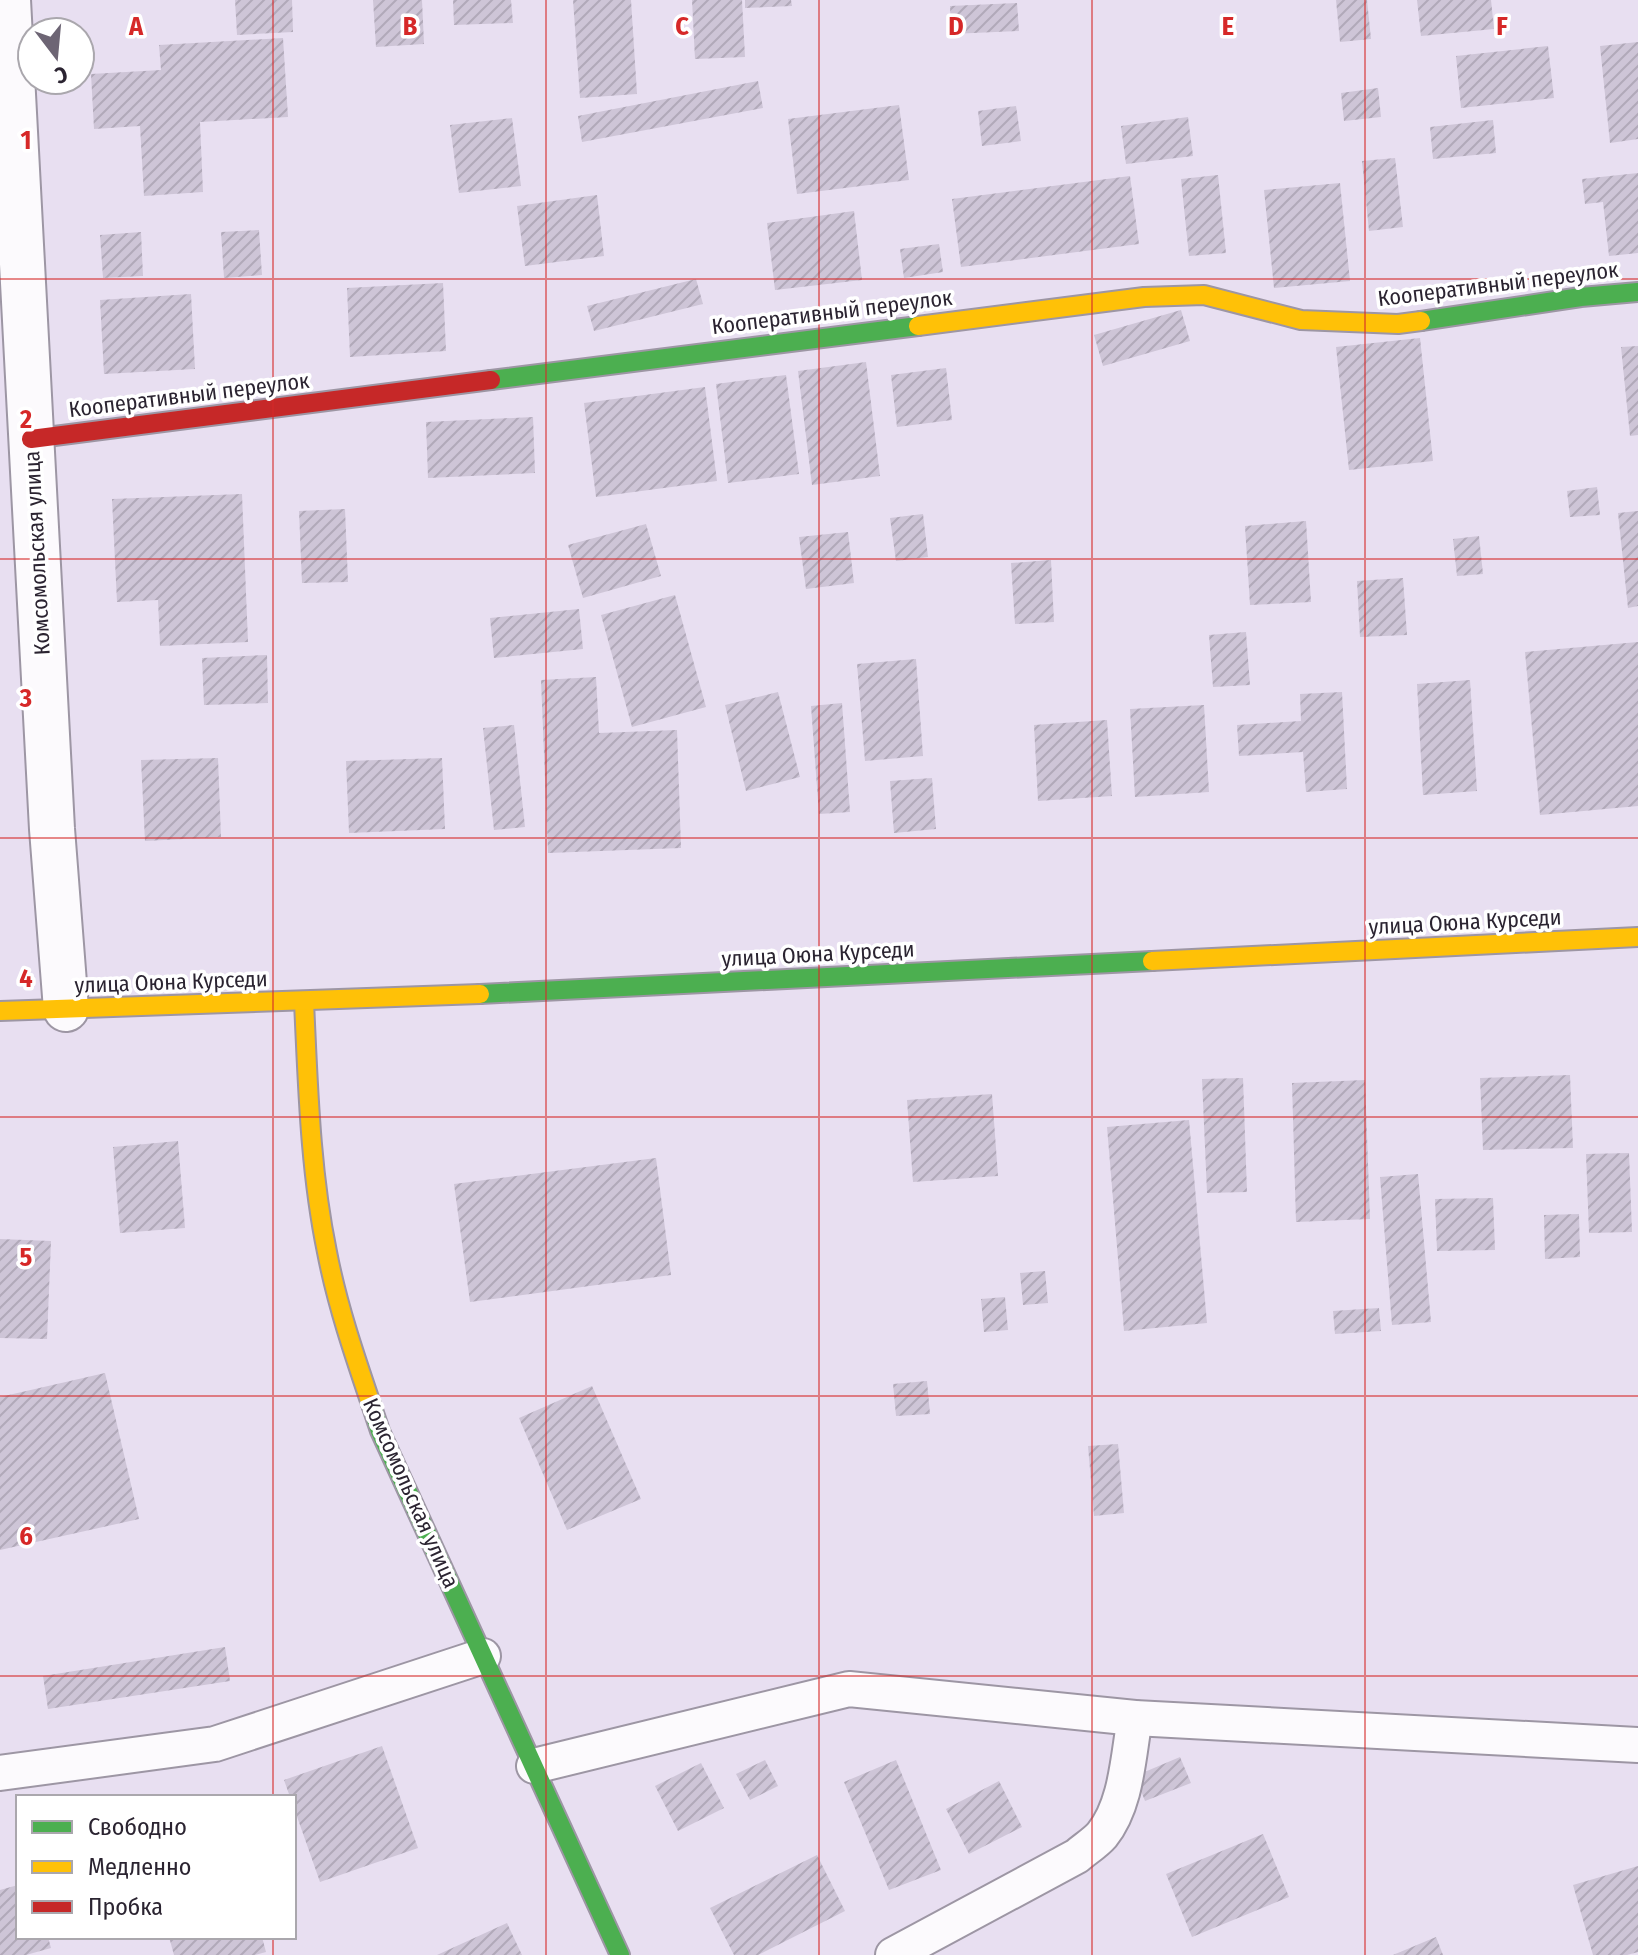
<svg xmlns="http://www.w3.org/2000/svg" width="1638" height="1955" viewBox="0 0 1638 1955" font-family="'Fira Sans Condensed',sans-serif">
<style>
.building{fill:url(#building-hatch)}
.lines{fill:none;stroke-linecap:round;stroke-linejoin:round}
.lane-casing{stroke:#9d96a4;stroke-width:38}
.street-casing{stroke:#9d96a4;stroke-width:48}
.fast-casing{stroke:#9d96a4;stroke-width:22}
.slow-casing{stroke:#9d96a4;stroke-width:22}
.jam-casing{stroke:#9d96a4;stroke-width:22}
.lane{stroke:#fcfafd;stroke-width:34}
.street{stroke:#fcfafd;stroke-width:44}
.fast{stroke:#4caf50;stroke-width:18}
.slow{stroke:#ffc107;stroke-width:18}
.jam{stroke:#c62828;stroke-width:18}
.grid{fill:none;stroke:#d62828;stroke-width:2;stroke-opacity:0.55}
.labels{text-anchor:middle;dominant-baseline:central;stroke-width:7;stroke-linejoin:round;paint-order:stroke}
.street-label{font-size:22px;fill:#2b2431;stroke:#fff}
.grid-label{font-size:26px;text-anchor:middle;font-weight:bold;fill:#d62828;stroke:#fff;stroke-width:7;stroke-linejoin:round;paint-order:stroke}
</style>
<defs>
<pattern id="building-hatch" width="6" height="6" patternUnits="userSpaceOnUse" patternTransform="scale(2)"><rect width="6" height="6" fill="#cec5d7"/><path d="M-1 1l2-2M0 6l6-6M5 7l2-2" fill="none" stroke="#b1a9b9"/></pattern>
</defs>
<rect width="100%" height="100%" fill="#e8dff1"/>
<!-- building -->
<g class="building">
<polygon points="235,0 292,0 293,32 237,35"/>
<polygon points="373,0 422,0 424,44 376,47"/>
<polygon points="453,0 511,0 513,23 454,25"/>
<polygon points="573,0 631,0 637,94 580,98"/>
<polygon points="692,0 742,0 745,57 695,59"/>
<polygon points="745,0 791,0 792,6 745,8"/>
<polygon points="1336,0 1367,0 1371,39 1340,42"/>
<polygon points="1417,0 1491,0 1494,29 1421,36"/>
<polygon points="1017,3 1019,31 951,34 950,6"/>
<polygon points="283,38 288,117 200,122 203,192 144,196 140,126 94,129 91,74 161,70 159,45"/>
<polygon points="1638,42 1638,139 1610,143 1600,46"/>
<polygon points="1548,46 1554,98 1461,108 1456,56"/>
<polygon points="758,81 763,108 582,142 578,116"/>
<polygon points="1378,88 1381,117 1344,121 1341,93"/>
<polygon points="899,105 909,180 797,194 788,119"/>
<polygon points="1016,106 1021,141 982,146 978,111"/>
<polygon points="1188,117 1193,156 1126,164 1121,126"/>
<polygon points="512,118 521,186 459,193 450,125"/>
<polygon points="1493,120 1496,153 1433,159 1430,127"/>
<polygon points="1395,158 1403,227 1369,231 1362,161"/>
<polygon points="1638,173 1638,253 1609,256 1603,202 1585,204 1582,179"/>
<polygon points="1218,175 1226,253 1189,256 1181,179"/>
<polygon points="1130,176 1139,244 961,267 952,199"/>
<polygon points="1340,183 1350,281 1274,288 1264,190"/>
<polygon points="597,195 604,256 525,266 517,206"/>
<polygon points="854,211 862,280 775,290 767,223"/>
<polygon points="259,230 262,275 224,278 221,232"/>
<polygon points="141,232 143,276 103,278 100,235"/>
<polygon points="939,244 943,272 904,278 900,249"/>
<polygon points="696,279 703,304 594,331 587,306"/>
<polygon points="443,283 446,351 350,357 347,288"/>
<polygon points="191,294 195,369 104,374 100,300"/>
<polygon points="1181,310 1190,341 1103,366 1094,335"/>
<polygon points="1420,338 1433,461 1349,470 1336,347"/>
<polygon points="1638,346 1638,435 1630,436 1621,347"/>
<polygon points="866,362 880,476 812,485 798,371"/>
<polygon points="946,368 952,420 897,427 891,375"/>
<polygon points="786,375 799,474 728,483 716,384"/>
<polygon points="705,387 717,481 596,497 584,403"/>
<polygon points="533,417 535,473 428,478 426,422"/>
<polygon points="1597,487 1600,515 1570,517 1567,491"/>
<polygon points="242,494 248,642 160,646 158,600 117,602 112,499"/>
<polygon points="345,509 348,582 302,583 299,511"/>
<polygon points="1638,511 1638,606 1628,608 1618,513"/>
<polygon points="923,514 928,557 896,561 890,518"/>
<polygon points="1306,521 1311,602 1250,605 1245,526"/>
<polygon points="646,524 661,576 583,598 568,545"/>
<polygon points="848,532 854,583 806,589 799,537"/>
<polygon points="1479,536 1483,574 1457,576 1453,539"/>
<polygon points="1051,560 1054,622 1015,624 1011,563"/>
<polygon points="1403,578 1407,635 1360,637 1357,581"/>
<polygon points="675,595 706,707 632,727 601,615"/>
<polygon points="579,609 583,649 494,658 490,618"/>
<polygon points="1246,632 1250,685 1213,687 1209,635"/>
<polygon points="1638,642 1638,806 1540,815 1525,652"/>
<polygon points="267,655 268,703 204,705 202,658"/>
<polygon points="916,659 923,756 865,761 857,664"/>
<polygon points="596,677 599,733 677,730 681,848 548,853 541,680"/>
<polygon points="1470,680 1477,791 1423,795 1417,684"/>
<polygon points="778,692 800,777 746,791 725,705"/>
<polygon points="1342,692 1347,789 1306,792 1303,752 1239,756 1237,725 1301,721 1300,694"/>
<polygon points="842,703 850,812 819,814 811,706"/>
<polygon points="1204,705 1209,792 1135,797 1130,709"/>
<polygon points="1107,720 1112,796 1038,801 1034,725"/>
<polygon points="514,725 525,827 494,830 483,728"/>
<polygon points="218,758 221,837 145,841 141,760"/>
<polygon points="442,758 445,829 349,833 346,761"/>
<polygon points="932,778 936,829 894,833 890,781"/>
<polygon points="1570,1075 1573,1148 1483,1150 1480,1078"/>
<polygon points="1243,1078 1247,1192 1207,1193 1202,1079"/>
<polygon points="1365,1080 1370,1219 1296,1222 1292,1083"/>
<polygon points="992,1094 998,1176 913,1182 907,1100"/>
<polygon points="1189,1120 1207,1323 1124,1331 1107,1127"/>
<polygon points="178,1141 185,1228 120,1233 113,1147"/>
<polygon points="1629,1153 1632,1232 1589,1233 1586,1154"/>
<polygon points="656,1158 671,1275 470,1302 454,1184"/>
<polygon points="1418,1174 1431,1322 1392,1325 1380,1177"/>
<polygon points="1493,1198 1495,1250 1437,1251 1435,1199"/>
<polygon points="1579,1214 1580,1257 1545,1259 1544,1215"/>
<polygon points="0,1239 51,1241 47,1339 0,1338"/>
<polygon points="1045,1271 1048,1303 1023,1305 1020,1273"/>
<polygon points="1005,1297 1008,1330 984,1332 981,1299"/>
<polygon points="1379,1308 1381,1331 1335,1334 1333,1311"/>
<polygon points="105,1373 139,1519 0,1550 0,1397"/>
<polygon points="927,1381 930,1414 896,1416 893,1384"/>
<polygon points="592,1386 641,1499 567,1530 519,1418"/>
<polygon points="1118,1444 1124,1513 1094,1516 1088,1446"/>
<polygon points="225,1647 230,1681 48,1709 43,1676"/>
<polygon points="382,1746 418,1848 320,1882 294,1808 294,1797 290,1797 284,1780"/>
<polygon points="1180,1757 1191,1783 1145,1801 1135,1776"/>
<polygon points="765,1760 778,1786 750,1800 736,1774"/>
<polygon points="896,1760 941,1870 889,1890 844,1782"/>
<polygon points="701,1763 724,1808 678,1831 655,1786"/>
<polygon points="999,1781 1022,1827 969,1854 946,1809"/>
<polygon points="1263,1834 1289,1897 1192,1937 1166,1874"/>
<polygon points="817,1855 845,1911 758,1955 734,1955 710,1908"/>
<polygon points="1638,1866 1638,1952 1627,1955 1593,1955 1573,1885"/>
<polygon points="18,1885 18,1937 48,1937 51,1948 26,1955 0,1955 0,1890"/>
<polygon points="507,1923 522,1955 437,1955"/>
<polygon points="169,1937 262,1937 266,1952 255,1955 174,1955"/>
<polygon points="1436,1937 1443,1955 1393,1955"/>
</g>
<g class="lines">
<!-- lane casing -->
<g class="lane-casing">
<g id="lane">
<polyline points="534,1766 849,1689 1135,1718 1638,1745"/>
<polyline points="0,1773 215,1744 483,1656"/>
<path d="M893 1955 1077 1856C1085 1849 1095 1843 1102 1835 1127 1804 1128 1756 1135 1718"/>
</g>
</g>
<!-- street casing -->
<g class="street-casing">
<polyline id="street" points="8,0 52,829 66,1009"/>
</g>
<!-- fast casing -->
<g class="fast-casing">
<g id="fast">
<polyline points="1421,321 1581,297 1638,292"/>
<polyline points="491,380 918,326"/>
<polyline points="480,994 1152,961"/>
<polyline points="371,1404 380,1431 620,1955"/>
</g>
</g>
<!-- slow casing -->
<g class="slow-casing">
<g id="slow">
<polyline points="918,326 1144,297 1204,295 1301,320 1398,324 1421,321"/>
<polyline points="1152,961 1638,937"/>
<path d="M304 1002C308 1085 310 1170 327 1252 337 1304 354 1354 371 1404"/>
<polyline points="0,1011 480,994"/>
</g>
</g>
<!-- jam casing -->
<g class="jam-casing">
<polyline id="jam" points="31,439 491,380"/>
</g>
<!-- lane -->
<use href="#lane" class="lane"/>
<!-- street -->
<use href="#street" class="street"/>
<!-- fast -->
<use href="#fast" class="fast"/>
<!-- slow -->
<use href="#slow" class="slow"/>
<!-- jam -->
<use href="#jam" class="jam"/>
</g>
<!-- grid -->
<path class="grid" d="M273 0V1797M546 0V1955M819 0V1955M1092 0V1955M1365 0V1955M0 279H1638M0 559H1638M0 838H1638M0 1117H1638M0 1396H1638M0 1676H1638M273 1937V1955"/>
<g class="labels">
<!-- street labels -->
<g class="street-label">
<text transform="translate(1498 284) rotate(-7)">Кооперативный переулок</text>
<text transform="translate(832 312) rotate(-7)">Кооперативный переулок</text>
<text transform="translate(189 395) rotate(-7)">Кооперативный переулок</text>
<text transform="translate(37 553) rotate(-93)">Комсомольская улица</text>
<text transform="translate(1465 922) rotate(-3)">улица Оюна Курседи</text>
<text transform="translate(818 954) rotate(-3)">улица Оюна Курседи</text>
<text transform="translate(171 982) rotate(-2)">улица Оюна Курседи</text>
<text transform="translate(411 1493) rotate(66)">Комсомольская улица</text>
</g>
</g>
<g class="grid-label">
<text x="136" y="35">A</text>
<text x="410" y="35">B</text>
<text x="682" y="35">C</text>
<text x="956" y="35">D</text>
<text x="1228" y="35">E</text>
<text x="1502" y="35">F</text>
<text x="26" y="149">1</text>
<text x="26" y="428">2</text>
<text x="26" y="707">3</text>
<text x="26" y="987">4</text>
<text x="26" y="1266">5</text>
<text x="26" y="1545">6</text>
</g>
<!-- legend -->
<rect x="16" y="1795" width="280" height="144" fill="#ffffff" stroke="#aaa7ad" stroke-width="2"/>
<rect x="32" y="1821" width="40" height="12" fill="#4caf50" stroke="#aaa7ad" stroke-width="2"/>
<text x="88" y="1835" font-size="24" fill="#2b2431">Свободно</text>
<rect x="32" y="1861" width="40" height="12" fill="#ffc107" stroke="#aaa7ad" stroke-width="2"/>
<text x="88" y="1875" font-size="24" fill="#2b2431">Медленно</text>
<rect x="32" y="1901" width="40" height="12" fill="#c62828" stroke="#aaa7ad" stroke-width="2"/>
<text x="88" y="1915" font-size="24" fill="#2b2431">Пробка</text>
<!-- north arrow -->
<g transform="translate(56 56) rotate(164)"><circle r="38" fill="#ffffff" stroke="#aaa7ad" stroke-width="2"/>
<path d="M0-6L14 30L0 20L-14 30Z" fill="#6d6574"/>
<text y="-12" font-size="22" font-weight="bold" text-anchor="middle" fill="#2b2431">С</text>
</g>
</svg>
